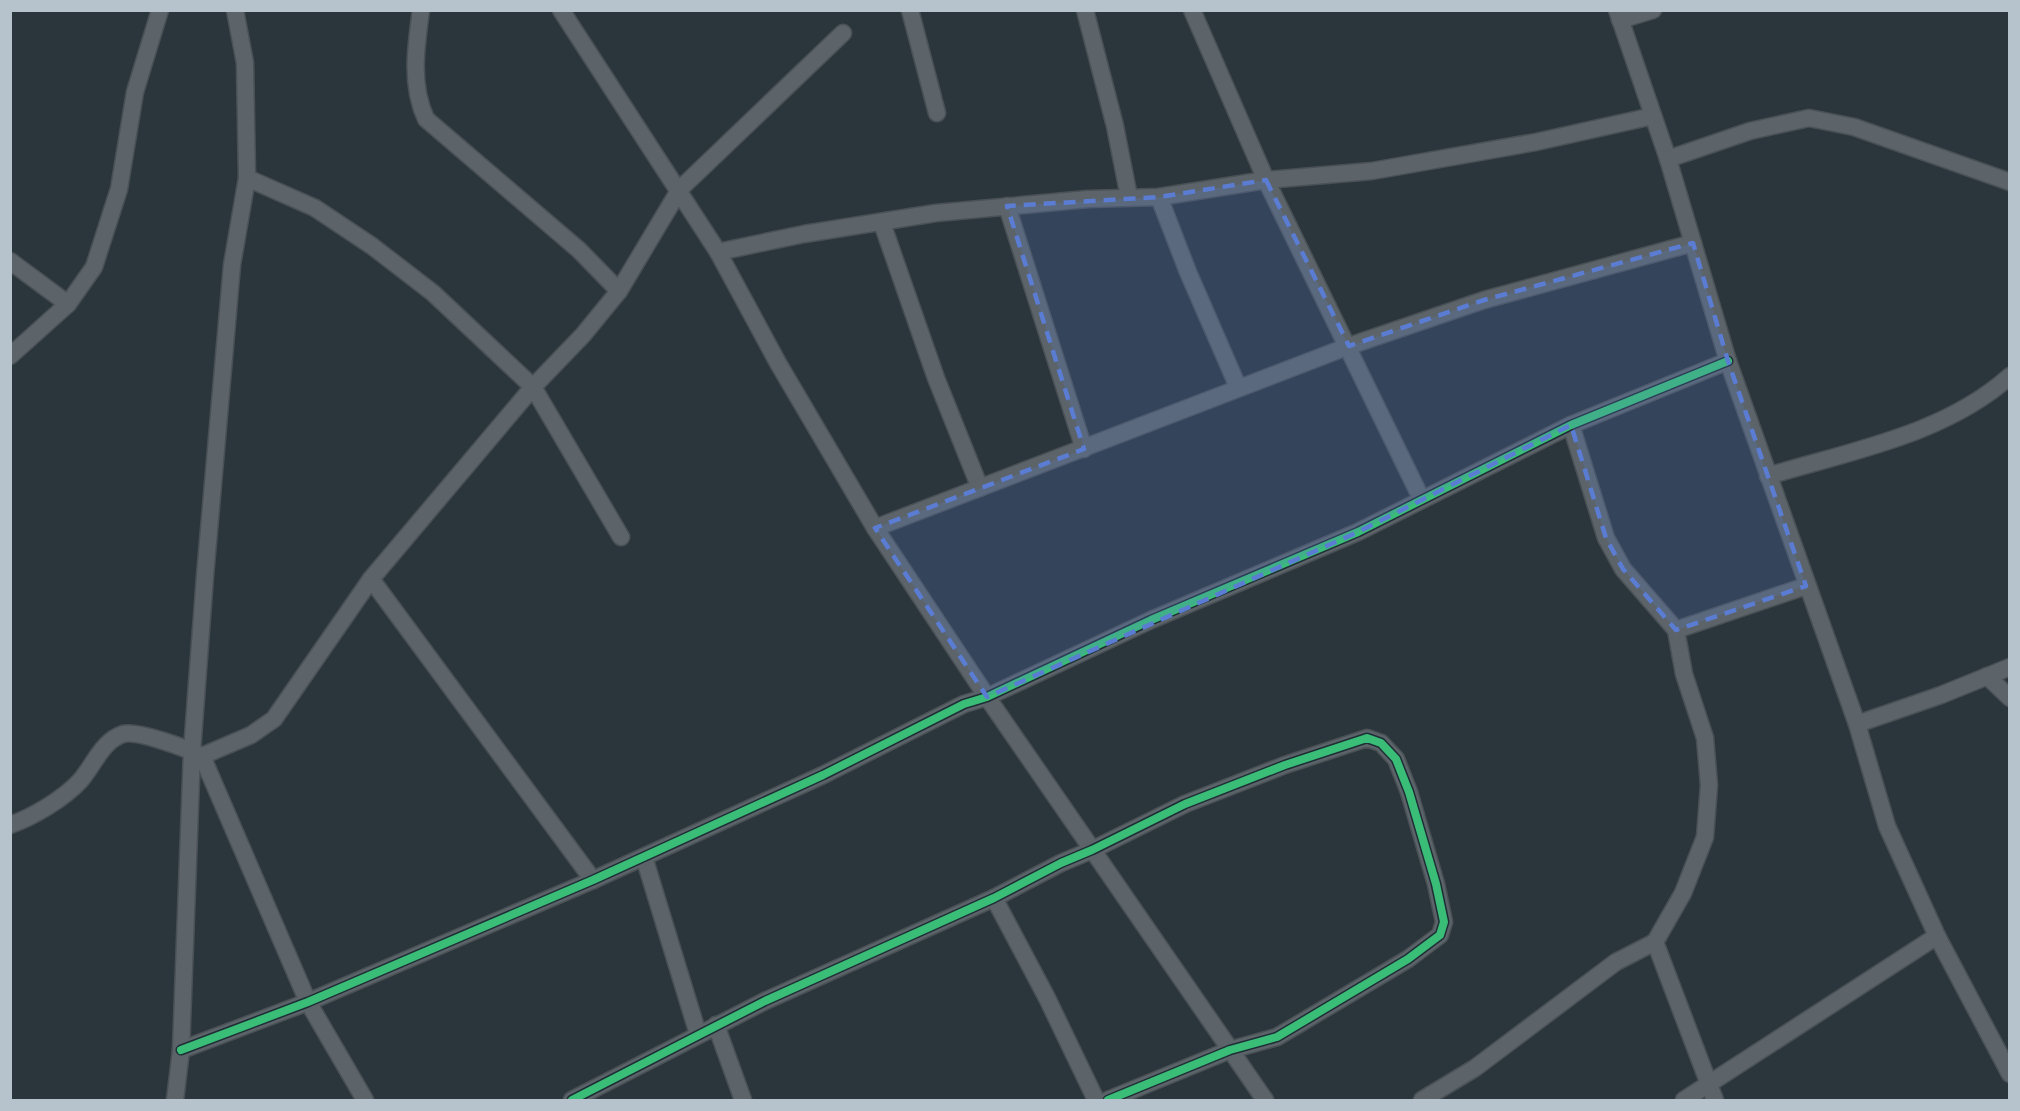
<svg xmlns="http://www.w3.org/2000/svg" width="2020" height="1111" viewBox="0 0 2020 1111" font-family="Karla,sans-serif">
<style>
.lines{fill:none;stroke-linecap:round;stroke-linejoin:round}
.minor-casing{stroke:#4a5156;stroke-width:19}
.minor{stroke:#5c6469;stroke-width:16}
.cycleway-casing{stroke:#1e2e37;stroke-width:11}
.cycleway{stroke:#3abd76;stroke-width:8}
.marked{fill:#5a7dd3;fill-opacity:0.2;stroke:#5a7dd3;stroke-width:4.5;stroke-dasharray:12 8;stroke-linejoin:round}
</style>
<rect width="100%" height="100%" fill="#2b363c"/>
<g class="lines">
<!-- minor casing -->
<g class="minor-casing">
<g id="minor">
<path d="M421 10C416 46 410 85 426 119L579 250 619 291"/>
<polyline points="561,10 718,252 778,363 875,528 987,697 1265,1100"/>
<polyline points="910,10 937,113"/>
<polyline points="1085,10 1115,126 1129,197"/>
<polyline points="1192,10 1266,180 1421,498"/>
<polyline points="1617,10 1668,159 1728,361 1857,724 1887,826 1937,936 2010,1074"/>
<polyline points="1620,20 1653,10"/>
<polyline points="1668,159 1750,131 1809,118 1854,127 2010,182"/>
<polyline points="247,178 315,208 372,246 433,293 533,387 621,537"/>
<polyline points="1159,197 1188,272 1238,387"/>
<polyline points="1007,206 1084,449"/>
<polyline points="882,223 936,378 980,488"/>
<polyline points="718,252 804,234 936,213 1088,199 1159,197 1266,180 1372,171 1536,142 1653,116"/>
<polyline points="10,261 68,304"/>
<polyline points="10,356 68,304 94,267 119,189 135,92 160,10"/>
<polyline points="1571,425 1606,538 1623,569 1676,630 1684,674 1705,738 1709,785 1705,837 1683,893 1655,942 1715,1100"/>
<path d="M1768 476C1850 451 1944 435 2010 376"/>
<polyline points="875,528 1349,346 1484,300 1693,243"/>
<polyline points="371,579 593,880"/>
<polyline points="1676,630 1806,586"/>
<polyline points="1987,676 2010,698"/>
<polyline points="1857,724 1941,695 2010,667"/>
<polyline points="202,756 251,735 274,719 371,579 533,387 583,335 619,291 680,189 843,33"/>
<path d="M10 825C33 817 63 799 80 781 94 765 102 741 123 734 138 730 188 749 202 756L308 1002 365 1100"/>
<polyline points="644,857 698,1034"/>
<polyline points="994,898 1047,998 1096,1100"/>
<polyline points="716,1025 743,1100"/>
<polyline points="181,1050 308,1002 593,880 823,775 964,704 987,697 1151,620 1358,532 1571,425 1728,361"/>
<polyline points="175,1100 181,1050 192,751 205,576 232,265 247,178 245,63 235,10"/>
<polyline points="572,1100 765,1001 994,898 1061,863 1092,850 1185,804 1285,765 1367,738 1381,743 1396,759 1409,792 1436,884 1444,922 1440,935 1408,959 1277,1037 1230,1050 1108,1100"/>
<polyline points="1422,1100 1475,1068 1616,962 1655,942"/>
<polyline points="1684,1100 1937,936"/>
</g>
</g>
<!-- minor -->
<use href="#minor" class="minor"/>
<!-- cycleway casing -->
<g class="cycleway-casing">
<g id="cycleway">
<polyline points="181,1050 308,1002 593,880 823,775 964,704 987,697 1151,620 1358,532 1571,425 1728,361"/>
<polyline points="572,1100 765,1001 994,898 1061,863 1092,850 1185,804 1285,765 1367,738 1381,743 1396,759 1409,792 1436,884 1444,922 1440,935 1408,959 1277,1037 1230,1050 1108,1100"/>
</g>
</g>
<!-- cycleway -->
<use href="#cycleway" class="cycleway"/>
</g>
<!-- marked area -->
<path class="marked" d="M1266 180 1349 346 1484 300 1693 243 1728 361 1806 586 1676 630 1623 569 1606 538 1571 425 1358 532 987 697 875 528 1084 449 1007 206 1159 197Z"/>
<!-- border -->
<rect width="2020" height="1111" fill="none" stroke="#b6c3cc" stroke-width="24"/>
</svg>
